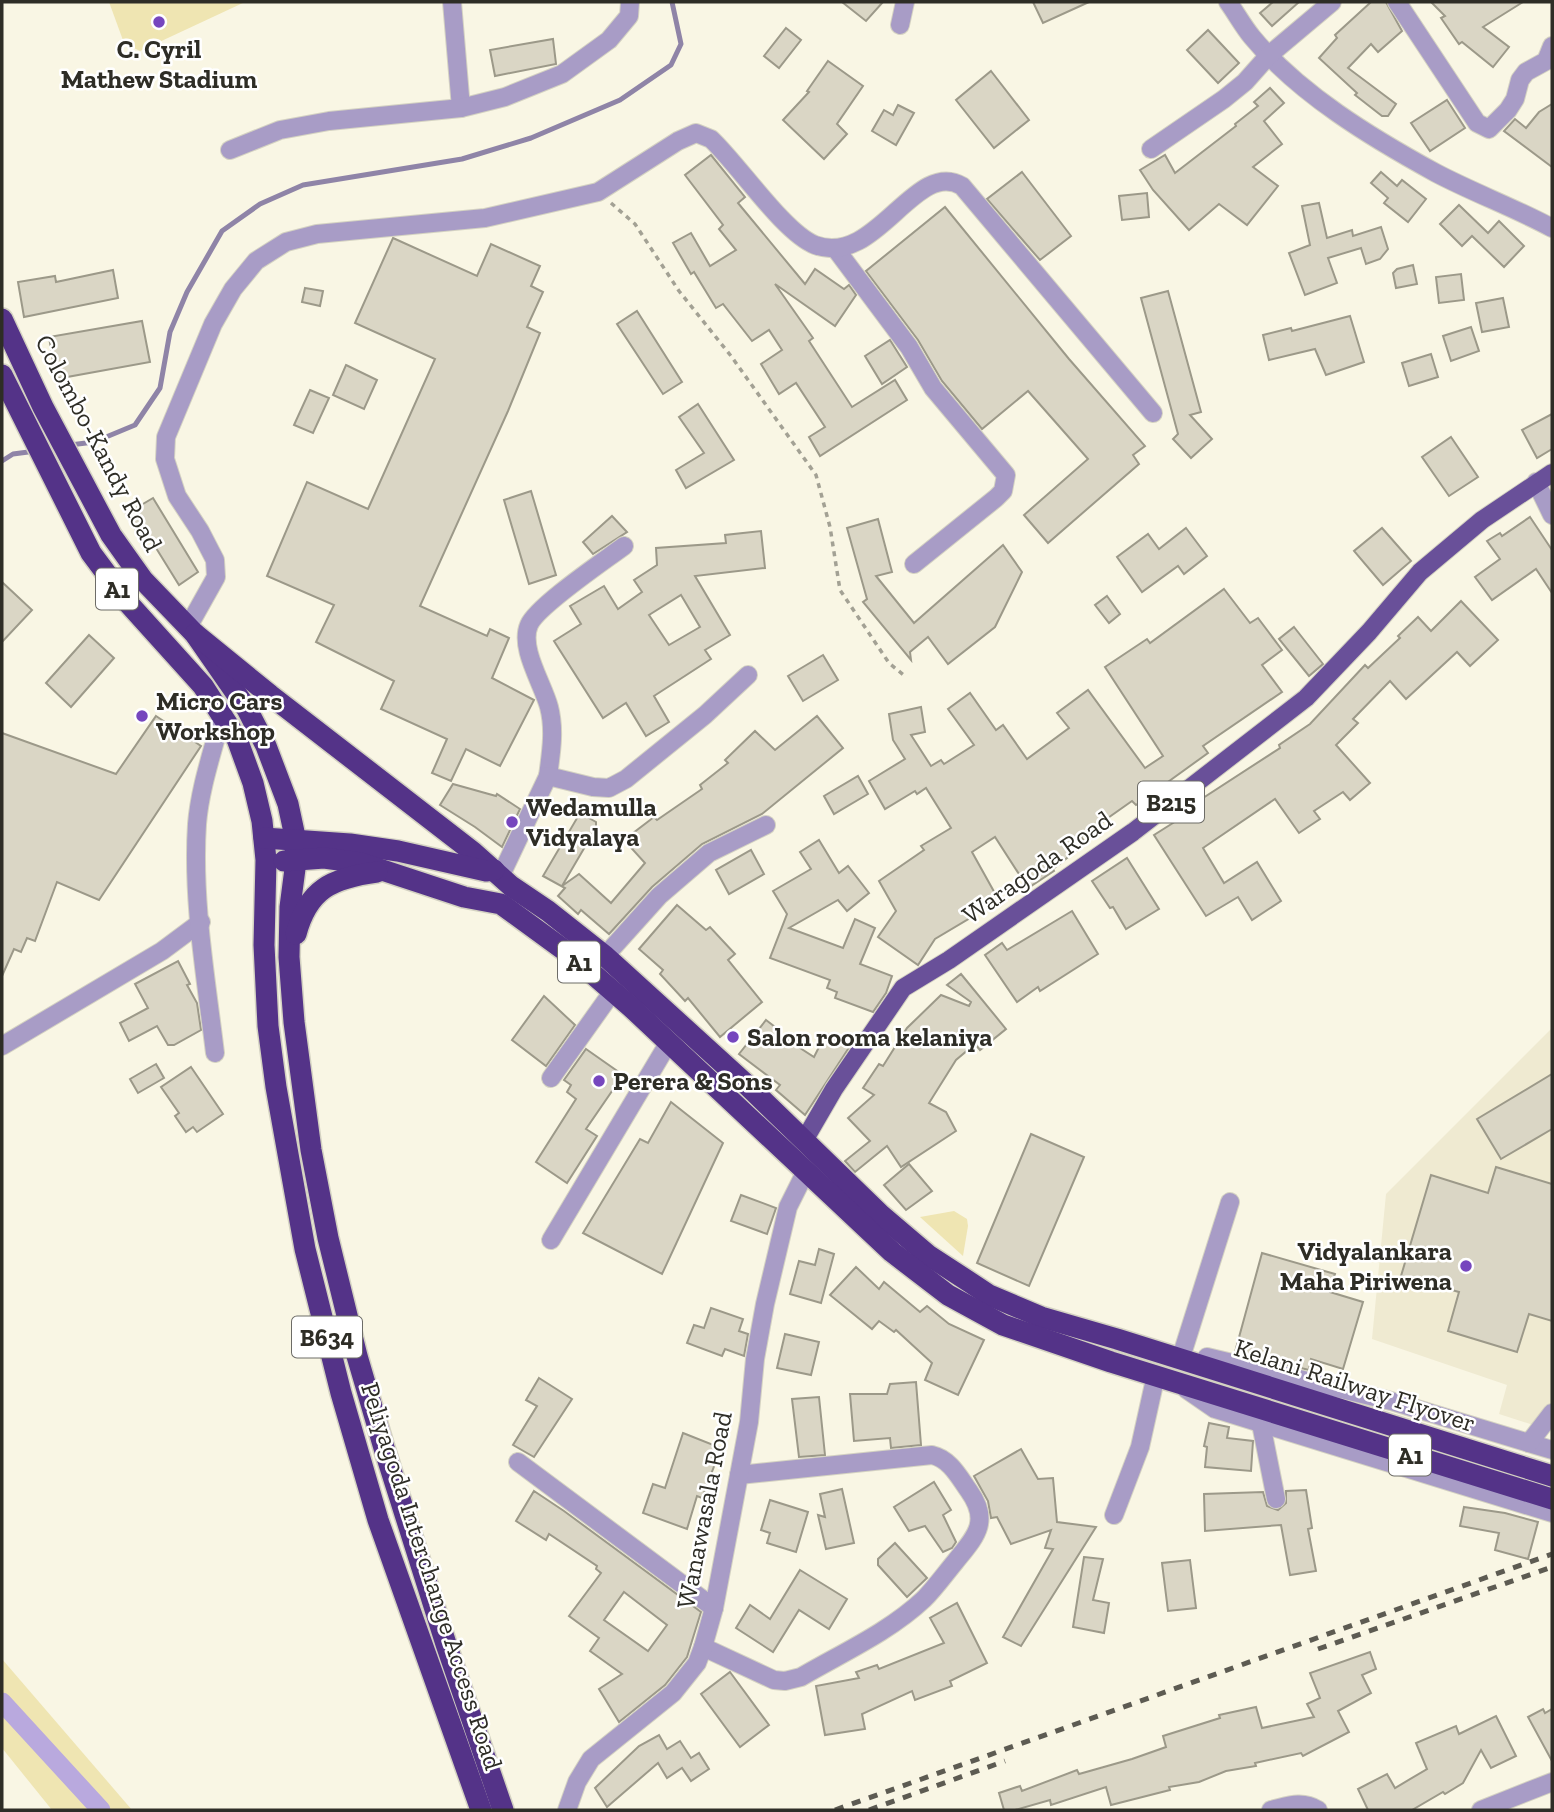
<svg xmlns="http://www.w3.org/2000/svg" width="1554" height="1812" viewBox="0 0 1554 1812" font-family="'Zilla Slab',serif">
<style>
.built{fill:#efead1}
.green{fill:#efe5b2}
.lines{fill:none;stroke-linecap:round;stroke-linejoin:round}
.stream{stroke:#8f84a7;stroke-width:5}
.canal{stroke:#b9a9de;stroke-width:19}
.building{fill:#dad6c5;stroke:#9c9989;stroke-width:2;fill-rule:evenodd}
.minor-casing{stroke:#d4d2c2;stroke-width:20}
.major-casing{stroke:#d4d2c2;stroke-width:20}
.highway-casing{stroke:#d4d2c2;stroke-width:24}
.path{stroke:#a3a194;stroke-width:3.5;stroke-dasharray:5 5;stroke-linecap:butt}
.minor{stroke:#a89cc6;stroke-width:18}
.major{stroke:#695099;stroke-width:18}
.highway{stroke:#543388;stroke-width:21}
.rail{stroke:#5d5b52;stroke-width:5;stroke-dasharray:9 9;stroke-linecap:butt}
.poi-dot{fill:#7646be;stroke:#fff;stroke-width:2.5}
.labels{text-anchor:middle;dominant-baseline:central;stroke-width:5;stroke-linejoin:round;paint-order:stroke}
.shield{fill:#fff;stroke:#6d6c67;stroke-width:2}
.shield-label{font-size:24px;font-weight:bold;fill:#2e2d26}
.poi-label{font-size:26px;font-weight:bold;fill:#2e2d26;stroke:#fff;text-anchor:start}
.street-label{font-size:26px;fill:#2e2d26;stroke:#fff}
</style>
<rect width="100%" height="100%" fill="#f9f6e4"/>
<!-- built -->
<polygon class="built" points="1552,1028 1552,1431 1499,1414 1507,1385 1372,1339 1386,1194"/>
<!-- green -->
<g class="green">
<polygon points="109,2 245,2 140,51 124,43"/>
<polygon points="954,1211 967,1219 968,1226 963,1256 920,1217"/>
<polygon points="2,1659 132,1810 52,1810 2,1748"/>
</g>
<g class="lines">
<!-- stream -->
<g class="stream">
<polyline points="70,445 94,442 135,425 160,388 170,332 187,292 222,231 260,204 303,185 462,159 531,138 620,100 671,65 681,44 672,2"/>
<polyline points="2,461 13,454 36,451"/>
</g>
<!-- canal -->
<polyline class="canal" points="2,1702 101,1810"/>
</g>
<!-- building -->
<g class="building">
<polygon points="842,2 883,2 866,21"/>
<polygon points="1033,2 1089,2 1043,23"/>
<polygon points="1273,2 1299,2 1272,26 1260,13"/>
<polygon points="1371,2 1386,2 1402,31 1378,52 1371,44 1348,68 1396,104 1388,116 1382,116 1355,95 1357,93 1319,58 1337,38 1335,35"/>
<polygon points="1431,2 1523,2 1483,27 1509,47 1493,67 1462,42 1459,44 1441,18 1445,16"/>
<polygon points="786,28 801,40 779,68 764,56"/>
<polygon points="1208,30 1239,63 1218,83 1187,50"/>
<polygon points="553,39 556,64 495,76 490,50"/>
<polygon points="828,61 863,86 837,124 847,134 824,159 783,120 809,92 807,91"/>
<polygon points="991,71 1029,120 994,148 956,100"/>
<polygon points="1270,88 1284,103 1264,121 1282,144 1253,167 1278,186 1247,225 1219,204 1189,230 1153,190 1140,170 1165,155 1175,173 1236,126 1235,124 1258,106 1254,102"/>
<polygon points="1447,100 1465,128 1430,151 1411,123"/>
<polygon points="1552,104 1552,167 1504,131 1515,119 1526,128 1539,112"/>
<polygon points="898,105 914,113 896,145 872,131 884,110 893,115"/>
<polygon points="711,155 745,197 738,203 805,284 815,269 844,289 849,285 856,295 835,326 775,284 813,338 809,341 852,407 895,380 907,400 820,456 809,437 825,427 796,383 779,394 761,364 782,350 769,330 752,341 723,304 716,308 694,272 691,274 673,243 691,233 710,266 736,250 719,229 723,225 685,175"/>
<polygon points="1022,172 1071,236 1040,260 987,199"/>
<polygon points="1381,172 1397,186 1402,180 1426,199 1408,222 1384,203 1388,198 1371,183"/>
<polygon points="1147,193 1149,217 1122,220 1119,196"/>
<polygon points="1319,203 1327,238 1352,230 1353,236 1381,227 1388,249 1380,259 1366,264 1361,248 1328,258 1337,283 1305,295 1289,253 1310,245 1302,206"/>
<polygon points="1459,205 1488,233 1499,221 1524,246 1504,267 1472,236 1462,246 1440,224"/>
<polygon points="945,207 1069,359 1145,446 1133,455 1139,464 1048,543 1024,515 1088,459 1028,391 982,429 942,381 918,340 866,271"/>
<polygon points="393,238 477,276 491,244 540,266 531,286 543,292 527,327 540,333 508,411 420,606 487,636 490,629 509,638 492,678 534,700 500,766 466,749 451,781 432,773 447,739 381,709 394,681 316,642 334,605 267,576 307,482 368,509 435,359 355,323"/>
<polygon points="1413,265 1417,284 1396,288 1393,273 1397,269"/>
<polygon points="113,270 118,298 24,317 18,282 55,276 56,282"/>
<polygon points="1461,274 1464,300 1439,303 1436,277"/>
<polygon points="305,288 323,291 320,306 302,302"/>
<polygon points="1168,291 1201,412 1190,415 1212,439 1191,458 1173,439 1178,434 1141,298"/>
<polygon points="1503,298 1509,327 1482,332 1476,303"/>
<polygon points="637,311 682,382 663,394 617,324"/>
<polygon points="1350,316 1364,362 1326,375 1315,349 1269,360 1263,335 1291,328 1292,331"/>
<polygon points="142,321 150,362 56,379 49,337"/>
<polygon points="1471,327 1479,351 1451,361 1443,336"/>
<polygon points="890,340 907,367 882,384 865,356"/>
<polygon points="1431,354 1438,377 1409,386 1402,363"/>
<polygon points="346,365 377,380 364,409 333,395"/>
<polygon points="310,390 329,398 313,433 294,425"/>
<polygon points="698,404 734,460 686,488 676,470 704,453 679,417"/>
<polygon points="1552,414 1552,449 1537,458 1522,430"/>
<polygon points="1451,437 1478,477 1449,496 1422,457"/>
<polygon points="531,491 556,575 529,584 504,500"/>
<polygon points="153,498 198,572 179,585 148,535 141,539 126,514"/>
<polygon points="612,516 627,532 593,554 583,542"/>
<polygon points="1530,517 1552,550 1552,593 1536,569 1492,600 1475,577 1500,559 1487,541 1500,533 1502,536"/>
<polygon points="878,519 892,572 876,576 914,623 1003,545 1022,572 995,627 948,664 928,637 910,652 911,660 863,602 867,599 847,528"/>
<polygon points="1186,528 1207,556 1184,574 1178,566 1142,592 1117,557 1148,534 1159,549"/>
<polygon points="1382,528 1411,561 1383,585 1354,551"/>
<path d="M761 531 765 568 695 576 730 635 705 650 711 659 654 696 669 722 646 736 626 703 603 718 554 641 581 624 570 606 604 586 618 609 642 592 634 580 657 565 656 548 726 543 725 535ZM681 595 700 627 669 645 649 615Z"/>
<polygon points="2,582 32,610 2,642"/>
<polygon points="1224,589 1250,623 1258,618 1282,650 1262,665 1282,692 1203,746 1208,753 1136,805 1132,801 1081,837 1086,843 1053,869 1054,871 1028,888 995,837 972,852 997,897 968,914 970,918 935,939 918,965 878,937 896,911 879,881 924,850 921,846 951,828 926,788 917,794 915,791 885,809 869,781 905,759 893,740 889,714 921,707 925,732 911,735 931,766 941,760 944,764 974,745 948,709 970,693 996,730 1003,725 1027,759 1069,728 1057,713 1088,690 1145,768 1163,756 1105,667 1147,639 1150,643"/>
<polygon points="1107,596 1120,614 1109,623 1095,605"/>
<polygon points="1461,601 1498,640 1470,666 1457,652 1406,699 1390,681 1353,719 1358,723 1336,745 1370,783 1350,800 1343,792 1314,811 1320,819 1299,833 1275,799 1203,848 1224,883 1257,862 1281,901 1252,920 1238,897 1206,916 1154,835 1203,804 1200,800 1280,748 1279,745 1310,724 1365,665 1368,668 1400,638 1398,636 1418,617 1431,631"/>
<polygon points="1294,627 1323,664 1309,676 1279,639"/>
<polygon points="89,635 114,658 71,707 46,683"/>
<polygon points="823,655 838,680 803,701 788,676"/>
<polygon points="156,716 201,746 99,900 57,882 35,941 27,938 21,952 14,949 2,976 2,733 116,774"/>
<polygon points="817,716 843,748 762,814 702,844 652,887 609,934 581,910 578,914 558,896 565,888 543,876 580,813 596,822 596,828 562,886 579,874 611,903 645,863 624,840 654,817 657,820 702,789 700,785 728,763 725,760 755,731 775,750"/>
<polygon points="858,776 868,794 834,814 824,796"/>
<polygon points="453,784 496,796 497,794 520,809 502,847 475,827 440,805"/>
<polygon points="819,840 839,873 848,866 869,893 847,911 838,900 789,928 843,948 855,919 875,928 860,964 892,976 886,993 873,1012 835,998 837,992 827,988 830,980 770,958 787,914 773,891 811,869 800,852"/>
<polygon points="751,850 764,874 729,894 716,870"/>
<polygon points="1127,858 1159,909 1126,929 1113,907 1110,908 1092,881"/>
<polygon points="677,905 706,930 710,927 735,954 728,960 762,1002 720,1037 688,998 685,1001 660,974 663,970 639,949"/>
<polygon points="1072,911 1098,954 1040,991 1038,987 1017,1002 985,955 1002,943 1007,950"/>
<polygon points="178,961 190,984 187,985 197,1003 201,1030 174,1045 168,1045 157,1026 129,1041 120,1023 148,1008 135,984"/>
<polygon points="961,974 1006,1029 980,1050 975,1044 956,1060 929,1103 946,1112 956,1131 901,1167 887,1146 855,1172 845,1161 870,1141 848,1118 874,1095 863,1088 879,1064 883,1066 907,1028 941,995 969,1006 971,1002 947,985"/>
<polygon points="544,996 575,1025 546,1066 512,1040"/>
<polygon points="766,1020 779,1030 777,1033 814,1057 826,1033 850,1046 805,1115 776,1090 780,1085 739,1054"/>
<polygon points="586,1049 623,1075 586,1129 597,1136 567,1183 536,1162 576,1099 567,1092 571,1085 564,1080"/>
<polygon points="156,1064 164,1078 138,1093 130,1079"/>
<polygon points="191,1067 223,1114 197,1132 193,1127 186,1132 175,1116 179,1113 161,1087"/>
<polygon points="1552,1074 1552,1129 1501,1159 1477,1119"/>
<polygon points="671,1102 723,1143 662,1274 583,1233 640,1139 648,1143"/>
<polygon points="1031,1134 1084,1157 1029,1286 977,1263"/>
<polygon points="909,1164 932,1191 906,1210 884,1185"/>
<polygon points="1496,1167 1552,1184 1552,1321 1529,1314 1517,1352 1448,1331 1459,1292 1401,1276 1431,1175 1488,1193"/>
<polygon points="741,1195 776,1208 767,1234 731,1221"/>
<polygon points="819,1249 834,1254 821,1303 790,1294 799,1261 815,1265"/>
<polygon points="1262,1253 1335,1274 1330,1292 1363,1302 1343,1369 1311,1359 1309,1370 1235,1352"/>
<polygon points="856,1267 879,1289 884,1282 920,1312 927,1306 949,1324 984,1340 958,1395 925,1380 932,1363 896,1330 894,1332 879,1321 872,1329 830,1295"/>
<polygon points="711,1308 743,1319 739,1331 748,1334 744,1356 725,1349 722,1356 687,1343 694,1325 704,1328"/>
<polygon points="785,1334 819,1342 811,1375 777,1368"/>
<polygon points="539,1378 572,1399 534,1457 513,1445 537,1406 526,1400"/>
<polygon points="916,1382 921,1445 891,1448 890,1438 854,1441 850,1394 887,1394 890,1384"/>
<polygon points="819,1397 825,1455 799,1457 792,1399"/>
<polygon points="1209,1423 1229,1427 1227,1438 1253,1441 1251,1471 1205,1467 1207,1447 1204,1446"/>
<polygon points="683,1433 721,1448 702,1498 697,1496 687,1529 643,1513 653,1484 665,1488"/>
<polygon points="1021,1449 1038,1479 1053,1478 1057,1522 1096,1527 1021,1646 1003,1637 1053,1549 1045,1548 1051,1530 1011,1544 997,1517 991,1518 988,1501 974,1476"/>
<polygon points="934,1482 951,1510 943,1515 956,1542 952,1548 943,1552 925,1526 909,1531 894,1507"/>
<polygon points="842,1489 854,1543 826,1549 818,1515 825,1517 820,1494"/>
<polygon points="1306,1490 1312,1528 1308,1529 1316,1571 1290,1575 1281,1525 1205,1531 1204,1494 1263,1492 1267,1506 1278,1510 1286,1503 1286,1491"/>
<path d="M534 1491 564 1511 701 1612 687 1657 665 1685 619 1722 599 1689 622 1674 590 1651 599 1638 569 1616 601 1573 596 1569 597 1566 549 1534 546 1540 516 1521ZM624 1592 667 1625 648 1651 604 1620Z"/>
<polygon points="770,1500 808,1512 796,1552 767,1543 770,1533 761,1530"/>
<polygon points="1464,1507 1505,1513 1538,1522 1528,1559 1495,1550 1499,1533 1460,1526"/>
<polygon points="895,1543 927,1578 907,1597 878,1565 878,1559"/>
<polygon points="1084,1557 1103,1559 1093,1600 1109,1603 1104,1633 1073,1627"/>
<polygon points="1190,1560 1196,1608 1168,1611 1162,1563"/>
<polygon points="800,1570 847,1599 829,1629 799,1610 773,1652 736,1628 750,1605 770,1619"/>
<polygon points="957,1603 987,1663 950,1681 952,1686 915,1700 912,1691 862,1714 865,1729 825,1735 816,1686 859,1678 856,1672 877,1665 879,1669 944,1643 930,1618"/>
<polygon points="1370,1652 1376,1669 1362,1675 1371,1693 1338,1711 1349,1732 1303,1756 1301,1753 1255,1763 1256,1766 1226,1771 1199,1782 1169,1787 1170,1790 1111,1805 1106,1787 1051,1805 1050,1800 1015,1810 1004,1810 999,1793 1020,1786 1022,1791 1077,1770 1079,1774 1132,1759 1166,1747 1163,1736 1220,1718 1219,1715 1256,1707 1262,1728 1314,1717 1307,1704 1320,1698 1310,1673"/>
<polygon points="730,1672 769,1725 740,1747 701,1694"/>
<polygon points="1543,1709 1545,1713 1552,1709 1552,1761 1528,1717"/>
<polygon points="1496,1716 1516,1756 1491,1768 1481,1750 1463,1783 1445,1794 1443,1792 1412,1810 1368,1810 1358,1789 1387,1774 1395,1788 1427,1769 1416,1743 1456,1726 1459,1734"/>
<polygon points="659,1735 667,1749 680,1741 691,1758 699,1753 709,1769 691,1781 682,1768 667,1778 658,1763 607,1807 595,1788 639,1746"/>
</g>
<g class="lines">
<!-- minor casing -->
<g class="minor-casing">
<g id="minor">
<polyline points="452,2 461,108"/>
<path d="M1228 2C1236 13 1243 26 1252 37 1299 94 1372 138 1436 173 1474 193 1515 208 1552 228"/>
<polyline points="1397,2 1477,123 1489,129 1508,110 1515,99 1520,80 1526,72 1546,61 1552,46"/>
<polyline points="900,25 905,2"/>
<polyline points="1151,149 1224,99 1245,82 1269,55 1332,2"/>
<polyline points="230,150 280,130 329,121 461,108 505,97 562,74 609,40 629,16 630,2"/>
<polyline points="835,248 909,347 933,388 1006,475 1003,491 996,498 914,564"/>
<polyline points="1536,482 1552,515"/>
<path d="M188 627 216 577 215 560 200 531 177 496 165 459 166 437 213 324 233 289 256 261 286 242 317 234 485 218 598 192 678 141 696 133 711 139C738 164 784 233 815 245 876 268 915 158 962 186L1153 413"/>
<path d="M548 776C551 753 555 730 549 707 543 684 519 648 529 625 537 606 604 561 624 546"/>
<polyline points="501,875 548,776 593,787 609,788 626,779 705,715 748,675"/>
<polyline points="605,956 659,896 709,853 766,825"/>
<polyline points="2,1046 162,951 201,922"/>
<path d="M215 1053C206 978 192 900 197 824 200 787 213 751 222 715"/>
<polyline points="551,1078 613,991"/>
<polyline points="551,1240 669,1042"/>
<polyline points="1183,1351 1230,1202"/>
<polyline points="1207,1357 1391,1401 1552,1450"/>
<polyline points="1186,1389 1215,1409 1552,1513"/>
<polyline points="1261,1424 1276,1499"/>
<polyline points="1529,1443 1552,1413"/>
<polyline points="518,1462 714,1608"/>
<polyline points="1114,1515 1140,1447 1156,1375"/>
<path d="M703 1647 774 1680 785 1681 801 1677C842 1653 889 1632 924 1599 935 1588 945 1574 955 1562 975 1537 991 1522 969 1491 959 1477 950 1459 932 1455L739 1475"/>
<polyline points="567,1810 577,1782 591,1759 673,1693 697,1663 703,1647 714,1608 749,1422 755,1359 765,1304 788,1207 806,1171"/>
<path d="M1271 1810C1288 1806 1302 1800 1318 1810"/>
<polyline points="1481,1810 1552,1782"/>
</g>
</g>
<!-- major casing -->
<g class="major-casing">
<polyline id="major" points="805,1139 834,1089 903,988 949,960 1133,832 1306,698 1369,632 1420,572 1482,520 1552,473"/>
</g>
<!-- highway casing -->
<g class="highway-casing">
<g id="highway">
<polyline points="2,319 43,407 111,535 143,580 195,634 247,709 266,746 288,804 294,832 296,861 290,907 289,957 294,1022 311,1150 328,1238 357,1356 384,1448 446,1644 503,1810"/>
<polyline points="2,375 91,553 129,604 203,686 237,739 253,783 262,821 266,860 264,945 268,1026 276,1087 305,1249 341,1393 378,1520 481,1810"/>
<polyline points="195,634 270,695 473,852 511,886 548,911 605,956 748,1086 881,1215 928,1255 971,1283 989,1295 1041,1317 1117,1339 1552,1476"/>
<polyline points="264,838 350,844 398,851 486,871 494,870"/>
<polyline points="284,861 324,858 361,863 464,897 501,904 571,955 631,1007 892,1252 948,1295 1003,1325 1111,1362 1552,1499"/>
<path d="M296 934C308 889 332 878 377 872"/>
</g>
</g>
<!-- path -->
<polyline class="path" points="611,203 635,224 679,291 731,356 816,475 830,527 840,590 889,663 906,677"/>
<!-- minor -->
<use href="#minor" class="minor"/>
<!-- major -->
<use href="#major" class="major"/>
<!-- highway -->
<use href="#highway" class="highway"/>
<!-- rail -->
<g class="rail">
<polyline points="1318,1649 1552,1567"/>
<polyline points="835,1810 1552,1554"/>
<polyline points="869,1810 1005,1761"/>
</g>
</g>
<!-- markers -->
<g class="poi-dot">
<circle cx="159" cy="22" r="7"/>
<circle cx="142" cy="716" r="7"/>
<circle cx="512" cy="822" r="7"/>
<circle cx="733" cy="1037" r="7"/>
<circle cx="599" cy="1081" r="7"/>
<circle cx="1466" cy="1266" r="7"/>
</g>
<g class="labels">
<!-- shield labels -->
<g class="shield">
<rect x="96" y="568.5" width="42" height="41" rx="5"/>
<rect x="1138" y="781.5" width="66" height="41" rx="5"/>
<rect x="558" y="941.5" width="42" height="41" rx="5"/>
<rect x="292" y="1316.5" width="70" height="41" rx="5"/>
<rect x="1389" y="1434.5" width="42" height="41" rx="5"/>
</g>
<g class="shield-label">
<text x="117" y="589">A1</text>
<text x="1171" y="802">B215</text>
<text x="579" y="962">A1</text>
<text x="327" y="1337">B634</text>
<text x="1410" y="1455">A1</text>
</g>
<!-- poi labels -->
<g class="poi-label">
<text x="159" y="49" text-anchor="middle">C. Cyril<tspan x="159" dy="30">Mathew Stadium</tspan></text>
<text x="156" y="701">Micro Cars<tspan x="156" dy="30">Workshop</tspan></text>
<text x="526" y="807">Wedamulla<tspan x="526" dy="30">Vidyalaya</tspan></text>
<text x="747" y="1037">Salon rooma kelaniya</text>
<text x="613" y="1081">Perera &amp; Sons</text>
<text x="1452" y="1251" text-anchor="end">Vidyalankara<tspan x="1452" dy="30">Maha Piriwena</tspan></text>
</g>
<!-- street labels -->
<g class="street-label">
<text transform="translate(99 443) rotate(62)">Colombo-Kandy Road</text>
<text transform="translate(1037 867) rotate(-35)">Waragoda Road</text>
<text transform="translate(1355 1385) rotate(18)">Kelani Railway Flyover</text>
<text transform="translate(704 1510) rotate(-79)">Wanawasala Road</text>
<text transform="translate(432 1576) rotate(72)">Peliyagoda Interchange Access Road</text>
</g>
</g>
<!-- border -->
<rect width="1554" height="1812" fill="none" stroke="#2e2d26" stroke-width="7"/>
</svg>
